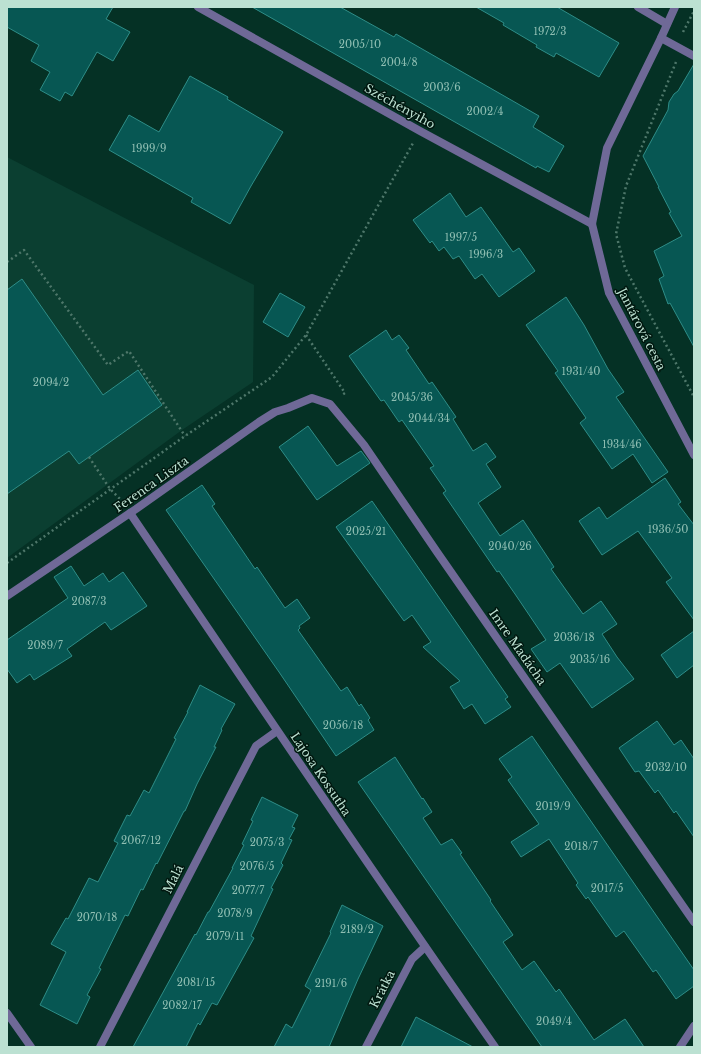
<svg xmlns="http://www.w3.org/2000/svg" width="701" height="1054" viewBox="0 0 701 1054" font-family="'Libre Baskerville',serif">
<style>
.built{fill:#0b3f31}
.building{fill:#075753;stroke:#2e8d87}
.lines{fill:none;stroke-linecap:round;stroke-linejoin:round}
.path{stroke:#4e776a;stroke-width:2.5;stroke-dasharray:2 3;stroke-linecap:butt}
.minor{stroke:#6f6997;stroke-width:8}
.labels{text-anchor:middle;dominant-baseline:central;stroke-width:3;stroke-linejoin:round;paint-order:stroke}
.number-label{font-size:10px;fill:#8fbeb2}
.street-label{font-size:12px;fill:#bce1d2;stroke:#01170f}
</style>
<rect width="100%" height="100%" fill="#053125"/>
<!-- built -->
<polygon class="built" points="7,157 254,285 253,382 182,430 7,558"/>
<!-- building -->
<g class="building">
<polygon points="7,7 113,7 106,19 130,32 113,61 97,52 72,96 65,92 60,101 40,90 50,72 31,61 39,45 7,27"/>
<polygon points="252,7 340,7 394,37 396,34 539,116 533,127 564,146 549,172 537,166 536,168"/>
<polygon points="476,7 557,7 619,43 599,77 556,53 554,57 536,47 537,45 503,25 504,23"/>
<polygon points="694,64 694,347 670,303 668,304 659,279 664,276 654,251 682,236 669,213 671,212 658,187 659,187 643,156 668,110 669,102 674,94 678,91"/>
<polygon points="190,76 228,97 227,99 283,132 251,186 230,224 191,202 193,198 109,150 129,115 159,132"/>
<polygon points="450,193 466,217 481,207 513,252 519,248 535,271 499,297 482,274 475,279 459,256 453,259 444,247 439,251 432,241 430,243 413,220"/>
<polygon points="22,279 103,395 138,370 162,405 79,464 69,451 7,494 7,290"/>
<polygon points="280,293 305,307 288,337 263,322"/>
<polygon points="566,297 584,325 608,369 624,392 616,397 668,472 652,483 633,454 612,469 580,423 586,418 555,373 558,371 526,325"/>
<polygon points="386,330 392,340 399,335 409,348 406,350 429,384 432,382 456,417 453,419 473,451 486,443 496,457 486,464 501,487 478,503 500,536 523,520 554,567 551,569 583,614 601,601 617,624 602,634 617,657 634,679 592,708 560,663 547,672 531,649 546,640 515,594 499,571 497,572 443,493 446,491 430,468 434,466 402,420 399,422 384,400 381,401 349,356"/>
<polygon points="308,426 337,466 361,451 370,463 317,500 279,447"/>
<polygon points="665,478 681,502 678,504 694,525 694,620 666,582 672,578 638,531 602,555 579,521 599,507 607,519"/>
<polygon points="202,485 215,504 212,506 255,569 257,567 285,608 297,599 310,618 299,626 300,628 298,630 341,691 347,687 359,706 361,704 370,718 368,720 374,730 336,756 279,672 166,510"/>
<polygon points="372,501 508,697 505,699 511,707 485,724 472,704 464,709 450,687 460,681 423,647 431,642 412,615 404,621 336,527"/>
<polygon points="71,566 84,586 103,573 109,582 123,572 147,606 111,630 105,622 67,649 72,656 34,680 30,674 17,683 7,669 7,640 68,598 54,577"/>
<polygon points="694,631 694,665 677,678 661,655"/>
<polygon points="200,685 235,704 221,729 222,730 214,747 216,747 197,784 185,811 184,811 157,864 156,863 143,890 141,889 128,916 125,915 99,968 101,969 87,995 90,997 77,1024 40,1005 66,952 51,944 66,918 68,919 89,878 98,882 118,843 114,841 127,815 130,816 144,790 149,793 176,739 174,738 188,712 187,712"/>
<polygon points="657,721 674,745 681,740 694,759 694,837 676,811 674,813 658,790 655,793 639,771 635,772 619,748"/>
<polygon points="532,736 694,970 694,986 676,999 656,970 653,972 624,931 616,937 588,897 586,899 576,885 578,883 549,839 521,857 511,842 539,824 508,780 512,777 499,759"/>
<polygon points="395,757 422,799 423,798 432,812 423,818 441,845 452,839 462,853 460,854 491,900 490,901 513,935 503,942 522,970 534,961 556,992 559,989 594,1040 625,1019 644,1047 542,1047 358,782"/>
<polygon points="262,797 298,815 292,827 295,828 289,839 292,840 281,863 283,865 271,888 273,889 251,936 254,938 217,1005 212,1003 200,1025 198,1023 186,1047 133,1047 195,934 196,935 208,912 209,912 233,868 232,868 244,845 242,844 253,821 251,820"/>
<polygon points="342,905 383,926 358,979 329,1047 274,1047 286,1024 292,1028 311,990 305,986 331,933 330,932"/>
<polygon points="416,1017 473,1047 401,1047"/>
</g>
<g class="lines">
<!-- path -->
<g class="path">
<polyline points="683,32 694,11"/>
<polyline points="676,62 626,186 616,234 625,268 694,397"/>
<polyline points="7,262 24,250 108,365 129,351 185,436"/>
<polyline points="306,335 345,393 342,395"/>
<polyline points="89,457 110,489 121,500"/>
<polyline points="7,563 185,436 272,377 306,335 413,143"/>
</g>
<!-- minor -->
<g class="minor">
<polyline points="198,7 420,131 592,224"/>
<polyline points="638,7 667,24"/>
<polyline points="675,7 661,38 607,148 592,224 609,293 694,455"/>
<polyline points="661,38 694,56"/>
<path d="M130 513C251 692 371 870 495 1047"/>
<polyline points="7,596 136,509 259,422 275,412 288,408 312,398 330,404 364,445 437,552 694,922"/>
<polyline points="7,1013 31,1047"/>
<polyline points="100,1047 256,746 277,731"/>
<polyline points="366,1047 412,959 425,947"/>
<polyline points="680,1047 694,1026"/>
</g>
</g>
<g class="labels">
<!-- number labels -->
<g class="number-label">
<text x="550" y="31">1972/3</text>
<text x="360" y="44">2005/10</text>
<text x="399" y="62">2004/8</text>
<text x="442" y="87">2003/6</text>
<text x="485" y="111">2002/4</text>
<text x="149" y="148">1999/9</text>
<text x="461" y="237">1997/5</text>
<text x="486" y="254">1996/3</text>
<text x="581" y="371">1931/40</text>
<text x="51" y="382">2094/2</text>
<text x="412" y="397">2045/36</text>
<text x="429" y="418">2044/34</text>
<text x="622" y="444">1934/46</text>
<text x="668" y="529">1936/50</text>
<text x="366" y="531">2025/21</text>
<text x="510" y="546">2040/26</text>
<text x="89" y="601">2087/3</text>
<text x="574" y="637">2036/18</text>
<text x="45" y="645">2089/7</text>
<text x="590" y="659">2035/16</text>
<text x="343" y="725">2056/18</text>
<text x="666" y="767">2032/10</text>
<text x="553" y="806">2019/9</text>
<text x="141" y="840">2067/12</text>
<text x="267" y="842">2075/3</text>
<text x="581" y="846">2018/7</text>
<text x="257" y="866">2076/5</text>
<text x="607" y="888">2017/5</text>
<text x="248" y="890">2077/7</text>
<text x="235" y="913">2078/9</text>
<text x="97" y="917">2070/18</text>
<text x="357" y="929">2189/2</text>
<text x="225" y="936">2079/11</text>
<text x="196" y="982">2081/15</text>
<text x="331" y="983">2191/6</text>
<text x="182" y="1005">2082/17</text>
<text x="554" y="1021">2049/4</text>
</g>
<!-- street labels -->
<g class="street-label">
<text transform="translate(400 106) rotate(29)">Széchényiho</text>
<text transform="translate(642 329) rotate(63)">Jantárová cesta</text>
<text transform="translate(151 484) rotate(-35)">Ferenca Liszta</text>
<text transform="translate(518 647) rotate(55)">Imre Madácha</text>
<text transform="translate(321 774) rotate(56)">Lajosa Kossutha</text>
<text transform="translate(173 879) rotate(-63)">Malá</text>
<text transform="translate(382 989) rotate(-63)">Krátka</text>
</g>
</g>
<!-- border -->
<rect width="701" height="1054" fill="none" stroke="#bce1d2" stroke-width="16"/>
</svg>
